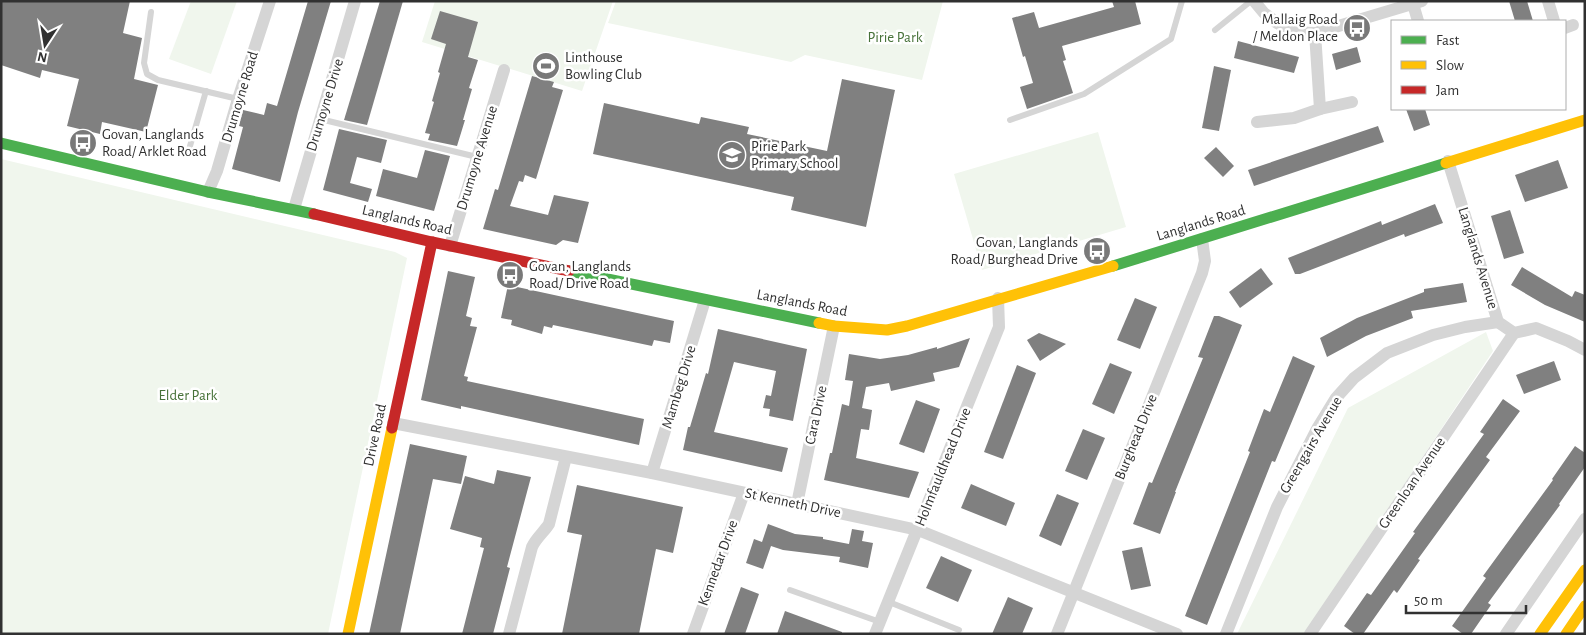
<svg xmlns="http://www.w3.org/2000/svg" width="1586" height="635" viewBox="0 0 1586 635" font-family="'Alegreya Sans',sans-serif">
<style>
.green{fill:#f0f6ed}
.building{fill:#808080}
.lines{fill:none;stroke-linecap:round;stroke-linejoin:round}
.lane{stroke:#d5d5d5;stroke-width:6}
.street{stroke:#d5d5d5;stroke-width:12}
.fast{stroke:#4caf50;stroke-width:11}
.slow{stroke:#ffc107;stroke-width:11}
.jam{stroke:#c62828;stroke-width:11}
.labels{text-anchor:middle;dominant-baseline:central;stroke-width:5;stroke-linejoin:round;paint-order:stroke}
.poi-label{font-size:15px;fill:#313131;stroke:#fff;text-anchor:start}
.park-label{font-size:15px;fill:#477239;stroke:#fff}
.street-label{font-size:15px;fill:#313131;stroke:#fff}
</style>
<rect width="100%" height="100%" fill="#fff"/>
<!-- green -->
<g class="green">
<polygon points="191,1 237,1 211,74 169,59"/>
<polygon points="435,1 613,1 582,91 422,42"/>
<polygon points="616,1 943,1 922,80 805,55 791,62 608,23"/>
<polygon points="1098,132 1126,227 982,270 954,174"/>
<polygon points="1,159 395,252 407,258 328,634 1,634"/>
<polygon points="1486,332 1493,351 1305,634 1237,634 1348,408"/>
</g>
<!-- building -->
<g class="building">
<polygon points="1,1 130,1 123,33 142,38 134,79 158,85 146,132 102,122 100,134 67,126 79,79 42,70 40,78 1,65"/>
<polygon points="308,1 331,1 298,112 280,182 232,169 243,127 239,126 243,110 264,115 267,103 277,106"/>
<polygon points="380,1 403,1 367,125 344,120"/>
<polygon points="1112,1 1135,1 1141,24 1062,46 1066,60 1063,61 1073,93 1027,109 1020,87 1033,83 1025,56 1023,57 1012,18 1034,12 1039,28 1114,7"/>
<polygon points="1509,1 1527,1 1533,21 1515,21"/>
<polygon points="440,11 478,22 468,57 478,60 469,88 472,89 463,120 465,120 457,146 428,140 430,134 425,133 434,102 432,101 440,73 438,72 446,44 431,39"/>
<polygon points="1238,41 1299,57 1294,73 1234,58"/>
<polygon points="1357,47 1361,62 1336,70 1332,54"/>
<polygon points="1214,66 1231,70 1219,131 1202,128"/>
<polygon points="532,76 554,82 552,87 563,90 536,179 525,175 523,182 519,181 510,206 548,215 554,195 589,202 578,243 563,240 556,245 483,229 495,189 498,190"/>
<polygon points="842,79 895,90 866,227 791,210 794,197 593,154 604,103 699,124 701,117 749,127 747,134 827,151"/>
<polygon points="1406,109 1425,109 1430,125 1414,131"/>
<polygon points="1378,126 1384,142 1254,186 1248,170"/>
<polygon points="339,129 387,140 381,163 357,157 350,183 372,189 368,202 323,190"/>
<polygon points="1216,147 1234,166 1223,177 1204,158"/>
<polygon points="425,150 450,156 434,211 376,196 383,169 417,178"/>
<polygon points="1558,160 1568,188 1525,202 1515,175"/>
<polygon points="1435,204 1443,223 1405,237 1404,234 1300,274 1295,274 1288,258 1381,221 1382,225"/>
<polygon points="1510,210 1524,253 1504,259 1491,216"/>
<polygon points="1522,267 1572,297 1575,291 1585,295 1585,322 1545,305 1511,285"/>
<polygon points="1261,268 1273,284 1240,308 1229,292"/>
<polygon points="448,271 475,277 466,316 472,318 470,326 477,327 464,376 468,377 467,381 644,419 639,445 461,406 461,409 421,400"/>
<polygon points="1463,283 1467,302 1411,311 1413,318 1366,336 1327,357 1320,338 1357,318 1424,292 1424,289"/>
<polygon points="508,285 674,321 670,343 654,340 652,346 553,325 552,328 544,326 542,334 511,325 512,320 501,318"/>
<polygon points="1135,298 1157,307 1140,349 1117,340"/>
<polygon points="1214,316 1219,316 1242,325 1175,492 1176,492 1160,534 1133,524 1149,482 1152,483 1203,358 1198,357"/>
<polygon points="718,329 807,349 793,421 769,416 770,409 763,408 766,395 771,396 776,371 734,362 714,432 788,448 782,472 683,450 688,427 690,427 706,373 708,374"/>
<polygon points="1039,333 1066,344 1040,361 1027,340"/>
<polygon points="970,338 959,367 933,373 935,381 891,391 889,383 866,387 862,408 872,410 869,430 861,429 856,458 919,472 909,498 824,480 830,453 832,453 842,404 849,406 853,381 845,380 849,354 880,359 908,355 937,347 937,349"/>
<polygon points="1293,356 1315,366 1275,462 1272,461 1207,625 1185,616 1250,452 1248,451 1264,409 1270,412"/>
<polygon points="1554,361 1561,380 1524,394 1516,375"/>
<polygon points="1110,363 1132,372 1114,414 1092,404"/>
<polygon points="1017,365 1036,373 1003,459 984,452"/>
<polygon points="1503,399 1520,411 1486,457 1490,460 1418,559 1420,560 1397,593 1394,590 1363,634 1355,634 1344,626 1367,593 1371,595 1415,533 1413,532 1484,434 1480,432"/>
<polygon points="916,400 940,409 924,453 899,444"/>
<polygon points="1083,429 1105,438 1087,480 1065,471"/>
<polygon points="410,444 467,456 461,484 433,479 400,634 369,634"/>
<polygon points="1575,446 1585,453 1585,467 1559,504 1560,505 1488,603 1491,605 1471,634 1463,634 1452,626 1486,578 1483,576 1553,480 1552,479"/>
<polygon points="497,470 531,477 507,567 510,568 493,634 462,634 484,548 480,547 482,538 450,529 465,476 494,484"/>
<polygon points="971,484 1015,503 1006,526 961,508"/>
<polygon points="577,485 683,507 673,553 656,549 639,634 562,634 582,535 567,532"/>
<polygon points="1057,494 1079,503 1061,546 1039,536"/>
<polygon points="768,524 795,534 823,537 823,539 849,544 852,529 864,531 862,541 873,543 868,568 839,562 840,557 783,550 771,546 763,569 746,563 754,539 762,542"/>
<polygon points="1142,547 1151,586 1131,590 1122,551"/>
<polygon points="941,556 972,570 958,602 926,588"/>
<polygon points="741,587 759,594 745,634 724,634"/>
<polygon points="1008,597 1033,608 1022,634 992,634"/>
<polygon points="785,611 842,632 842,634 777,634"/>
</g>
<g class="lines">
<!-- lane -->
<g class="lane">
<polyline points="151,12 144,63 147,74 158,80 238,99"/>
<polyline points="1215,30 1251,1"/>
<polyline points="320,119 477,157"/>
<polyline points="1010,120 1084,94 1171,39 1182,1"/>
<polyline points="190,146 206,91"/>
<polyline points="790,590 880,622"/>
<polyline points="889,602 959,630"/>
</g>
<!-- street -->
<g class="street">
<polyline points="1254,1 1264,13 1277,23 1294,32 1315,33 1422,1"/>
<polyline points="1548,1 1554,21"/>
<polyline points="1413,4 1418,21"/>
<polyline points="1565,28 1573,25"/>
<polyline points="1315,33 1320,109"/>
<polyline points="1257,122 1294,118 1320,109 1352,102"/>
<polyline points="1448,161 1498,322 1514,333 1536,328 1568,341 1585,350"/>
<polyline points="208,192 217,171 238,99 270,1"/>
<polyline points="294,209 355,1"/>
<polyline points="450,246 504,70"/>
<polyline points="393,423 652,473 918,530 1177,634"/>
<polyline points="652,473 705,300"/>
<polyline points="797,504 834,326"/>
<path d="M509 634 532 547C536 538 544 532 549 524L566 457"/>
<polyline points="693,634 744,493"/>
<polyline points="875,634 999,327 998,298"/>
<polyline points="1057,634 1202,273 1205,261 1202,239"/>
<polyline points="1226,634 1277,507 1317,429 1336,398 1354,378 1387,353 1433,335 1465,327 1498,322"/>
<polyline points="1310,634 1514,333"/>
<polyline points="1506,634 1585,519"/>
</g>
<!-- fast -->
<g class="fast">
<polyline points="1,143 208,192 314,214"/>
<polyline points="1113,266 1446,163"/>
<polyline points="569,271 819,323"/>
</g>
<!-- slow -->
<g class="slow">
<polyline points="1446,163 1585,120"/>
<polyline points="819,323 834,326 887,330 907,326 1113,266"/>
<polyline points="348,634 392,428"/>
<polyline points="1540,634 1585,570"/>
<polyline points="1566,634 1585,606"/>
</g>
<!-- jam -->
<g class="jam">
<polyline points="314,214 432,242 569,271"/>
<polyline points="392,428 432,242"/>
</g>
</g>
<!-- icons -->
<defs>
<g id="bus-disc" transform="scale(1.4375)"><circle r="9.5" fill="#797979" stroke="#fff"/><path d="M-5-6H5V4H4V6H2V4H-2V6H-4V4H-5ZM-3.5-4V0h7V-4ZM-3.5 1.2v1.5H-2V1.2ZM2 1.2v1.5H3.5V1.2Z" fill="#fff"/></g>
<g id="stadium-disc" transform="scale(1.4375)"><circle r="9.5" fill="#797979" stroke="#fff"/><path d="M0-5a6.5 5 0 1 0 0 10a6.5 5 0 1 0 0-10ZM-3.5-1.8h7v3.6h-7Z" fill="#fff"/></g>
<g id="school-disc" transform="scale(1.4375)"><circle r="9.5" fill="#797979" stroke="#fff"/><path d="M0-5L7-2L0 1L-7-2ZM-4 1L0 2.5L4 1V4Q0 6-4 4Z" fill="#fff"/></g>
</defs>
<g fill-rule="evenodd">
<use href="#bus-disc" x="1357" y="28"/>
<use href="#stadium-disc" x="546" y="66"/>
<use href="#bus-disc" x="83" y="143"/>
<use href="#school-disc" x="732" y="155"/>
<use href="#bus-disc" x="1097" y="251"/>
<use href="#bus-disc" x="510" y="275"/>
</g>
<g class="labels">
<!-- poi labels -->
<g class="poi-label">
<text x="1338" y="19" text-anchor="end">Mallaig Road<tspan x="1338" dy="17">/ Meldon Place</tspan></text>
<text x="565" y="57">Linthouse<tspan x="565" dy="17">Bowling Club</tspan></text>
<text x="102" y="134">Govan, Langlands<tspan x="102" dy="17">Road/ Arklet Road</tspan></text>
<text x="751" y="146">Pirie Park<tspan x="751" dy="17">Primary School</tspan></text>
<text x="1078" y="242" text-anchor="end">Govan, Langlands<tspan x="1078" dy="17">Road/ Burghead Drive</tspan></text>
<text x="529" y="266">Govan, Langlands<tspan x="529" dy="17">Road/ Drive Road</tspan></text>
</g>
<!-- park labels -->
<g class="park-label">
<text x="895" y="37">Pirie Park</text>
<text x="188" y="395">Elder Park</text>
</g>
<!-- street labels -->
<g class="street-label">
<text transform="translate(240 97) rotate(-73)">Drumoyne Road</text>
<text transform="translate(325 105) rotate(-73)">Drumoyne Drive</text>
<text transform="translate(477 158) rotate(-73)">Drumoyne Avenue</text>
<text transform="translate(407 220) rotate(13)">Langlands Road</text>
<text transform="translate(1201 223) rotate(-17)">Langlands Road</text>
<text transform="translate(1478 258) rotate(73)">Langlands Avenue</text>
<text transform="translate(802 303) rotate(11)">Langlands Road</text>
<text transform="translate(679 387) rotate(-73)">Mambeg Drive</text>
<text transform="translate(816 415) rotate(-78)">Cara Drive</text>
<text transform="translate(375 435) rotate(-78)">Drive Road</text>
<text transform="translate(1136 437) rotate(-68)">Burghead Drive</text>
<text transform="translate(1311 445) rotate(-60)">Greengairs Avenue</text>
<text transform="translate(943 467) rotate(-68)">Holmfauldhead Drive</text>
<text transform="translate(1412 483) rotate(-56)">Greenloan Avenue</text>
<text transform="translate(793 503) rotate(12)">St Kenneth Drive</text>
<text transform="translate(718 563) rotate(-70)">Kennedar Drive</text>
</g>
</g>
<!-- border -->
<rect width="1586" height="635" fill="none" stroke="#313131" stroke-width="5"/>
<!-- legend -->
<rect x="1391" y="20" width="175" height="90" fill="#ffffff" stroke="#adadad"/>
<rect x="1401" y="36" width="25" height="8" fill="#4caf50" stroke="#adadad"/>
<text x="1436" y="45" font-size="15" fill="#313131">Fast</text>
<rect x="1401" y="61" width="25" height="8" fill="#ffc107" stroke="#adadad"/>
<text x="1436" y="70" font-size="15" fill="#313131">Slow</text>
<rect x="1401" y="86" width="25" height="8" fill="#c62828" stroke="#adadad"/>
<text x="1436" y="95" font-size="15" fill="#313131">Jam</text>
<!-- north arrow -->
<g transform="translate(45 45) rotate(192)" stroke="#ffffff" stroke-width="4" paint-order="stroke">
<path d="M0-4L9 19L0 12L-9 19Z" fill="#313131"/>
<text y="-8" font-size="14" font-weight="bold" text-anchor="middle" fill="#313131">N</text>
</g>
<!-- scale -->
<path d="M1406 605v8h120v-8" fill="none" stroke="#313131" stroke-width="2.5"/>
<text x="1414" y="605" font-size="15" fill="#313131" stroke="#ffffff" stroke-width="4" paint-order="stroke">50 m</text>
</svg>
